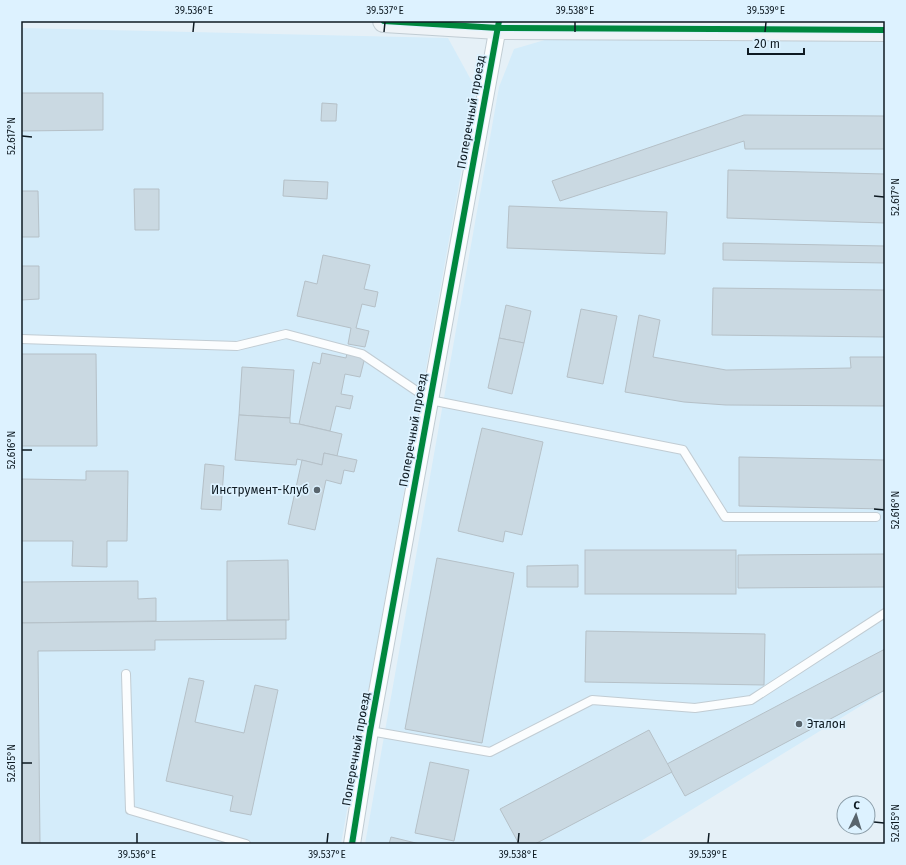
<svg xmlns="http://www.w3.org/2000/svg" width="906" height="865" viewBox="0 0 906 865" font-family="'Fira Sans',sans-serif">
<style>
.built{fill:#d4ecfa}
.building{fill:#cad9e2;stroke:#b5c0c7}
.lines{fill:none;stroke-linecap:round;stroke-linejoin:round}
.lane-casing{stroke:#c1ccd3;stroke-width:10}
.street-casing{stroke:#c1ccd3;stroke-width:18}
.secondary-casing{stroke:#c1ccd3;stroke-width:24}
.lane{stroke:#fbfdfe;stroke-width:8}
.street{stroke:#fbfdfe;stroke-width:16}
.secondary{stroke:#eef3f7;stroke-width:22}
.cycleway-casing{stroke:#ddf2ff;stroke-width:8}
.cycleway{stroke:#00873e;stroke-width:6}
.ticks{fill:none;stroke:#0e1a22;stroke-width:1.5}
.poi-dot{fill:#59656d;stroke:#ddf2ff;stroke-width:1.5}
.labels{text-anchor:middle;dominant-baseline:central;stroke-width:3.5;stroke-linejoin:round;paint-order:stroke}
.street-label{font-size:12px;fill:#0e1a22;stroke:#ddf2ff}
.poi-label{font-size:12px;fill:#0e1a22;stroke:#ddf2ff;text-anchor:end}
.neatline{fill:none;stroke:#0e1a22;stroke-width:1.5}
.ticks-label{font-size:10px;text-anchor:middle;fill:#0e1a22}
</style>
<rect width="100%" height="100%" fill="#e5f0f7"/>
<!-- built -->
<g class="built">
<polygon points="21,28 448,38 476,89 341,844 21,844"/>
<polygon points="555,37 885,40 885,691 636,844 365,844 499,87 514,49"/>
</g>
<!-- building -->
<g class="building">
<polygon points="21,93 103,93 103,130 21,131"/>
<polygon points="322,103 337,104 336,121 321,121"/>
<polygon points="744,115 885,116 885,149 745,149 744,141 560,201 552,181"/>
<polygon points="728,170 885,174 885,223 727,218"/>
<polygon points="284,180 328,182 327,199 283,196"/>
<polygon points="134,189 159,189 159,230 135,230"/>
<polygon points="21,191 38,191 39,237 21,237"/>
<polygon points="509,206 667,212 665,254 507,248"/>
<polygon points="723,243 885,246 885,263 723,260"/>
<polygon points="323,255 370,265 364,289 378,292 375,307 362,304 356,328 369,331 365,347 348,344 351,328 297,316 305,281 317,284"/>
<polygon points="21,266 39,266 39,299 21,300"/>
<polygon points="713,288 885,290 885,337 712,335"/>
<polygon points="506,305 531,311 524,343 499,338"/>
<polygon points="581,309 617,316 603,384 567,377"/>
<polygon points="639,315 660,320 653,357 726,370 851,368 850,357 885,357 885,406 726,405 684,402 625,392"/>
<polygon points="499,338 524,343 512,394 488,388"/>
<polygon points="322,353 346,358 347,353 365,357 360,377 345,374 341,394 353,396 350,409 336,406 330,431 299,424 313,362 320,364"/>
<polygon points="21,354 96,354 97,446 21,446"/>
<polygon points="242,367 294,370 290,418 239,415"/>
<polygon points="239,415 290,418 290,423 299,424 342,434 337,456 324,453 322,465 297,459 296,465 235,460"/>
<polygon points="482,428 543,442 522,535 505,531 503,542 458,531"/>
<polygon points="324,453 357,460 354,472 344,470 341,484 326,480 315,530 288,524 302,460 322,465"/>
<polygon points="739,457 885,460 885,509 739,506"/>
<polygon points="205,464 224,466 221,510 201,509"/>
<polygon points="86,471 128,471 127,541 107,541 107,567 72,566 73,541 21,541 21,479 86,480"/>
<rect x="585" y="550" width="151" height="44"/>
<polygon points="885,554 885,587 738,588 738,555"/>
<polygon points="437,558 514,573 482,743 405,729"/>
<polygon points="288,560 289,620 227,620 227,561"/>
<polygon points="578,565 578,587 527,587 527,566"/>
<polygon points="138,581 138,599 156,598 156,621 21,623 21,582"/>
<polygon points="286,620 286,639 155,640 155,650 38,651 40,844 21,844 21,623"/>
<polygon points="586,631 765,634 764,685 585,682"/>
<polygon points="885,649 885,690 685,796 667,764"/>
<polygon points="189,678 204,681 195,722 244,733 255,685 278,690 251,815 230,811 233,796 166,781"/>
<polygon points="649,730 672,772 535,844 519,844 500,809"/>
<polygon points="430,762 469,770 454,841 415,833"/>
<polygon points="391,837 420,844 389,844"/>
</g>
<g class="lines">
<!-- lane casing -->
<g class="lane-casing">
<g id="lane">
<polyline points="21,339 237,346 286,334 362,354 430,400 683,450 725,517 876,517"/>
<polyline points="126,674 130,810 246,844"/>
<polyline points="370,731 490,752 592,700 695,708 751,700 885,613"/>
</g>
</g>
<!-- street casing -->
<g class="street-casing">
<polyline id="street" points="352,844 370,731 499,21"/>
</g>
<!-- secondary casing -->
<g class="secondary-casing">
<polyline id="secondary" points="384,21 498,28 885,30"/>
</g>
<!-- lane -->
<use href="#lane" class="lane"/>
<!-- street -->
<use href="#street" class="street"/>
<!-- secondary -->
<use href="#secondary" class="secondary"/>
<!-- cycleway casing -->
<g class="cycleway-casing">
<g id="cycleway">
<polyline points="384,21 498,28 885,30"/>
<polyline points="352,844 370,731 499,21"/>
</g>
</g>
<!-- cycleway -->
<use href="#cycleway" class="cycleway"/>
</g>
<!-- ticks -->
<path class="ticks" d="M193 32 194 22M384 32 385 22M575 32V22M765 32 766 22M22 136 32 137M874 196 884 197M22 450H32M874 509 884 510M22 763H32M874 822 884 823M137 843V833M327 843 328 833M518 843 519 833M708 843 709 833"/>
<!-- markers -->
<g class="poi-dot">
<circle cx="317" cy="490" r="4"/>
<circle cx="799" cy="724" r="4"/>
</g>
<g class="labels">
<!-- street labels -->
<g class="street-label">
<text transform="translate(471 112) rotate(-80)">Поперечный проезд</text>
<text transform="translate(413 430) rotate(-80)">Поперечный проезд</text>
<text transform="translate(356 749) rotate(-80)">Поперечный проезд</text>
</g>
<!-- poi labels -->
<g class="poi-label">
<text x="309" y="490">Инструмент-Клуб</text>
<text x="807" y="724" text-anchor="start">Эталон</text>
</g>
</g>
<!-- border -->
<rect width="906" height="865" fill="none" stroke="#ddf2ff" stroke-width="44"/>
<!-- north arrow -->
<g transform="translate(856 815) rotate(4)"><circle r="19" fill="#ddf2ff" stroke="#8a9ca7"/>
<path d="M0-3L7 15L0 10L-7 15Z" fill="#59656d"/>
<text y="-6" font-size="11" font-weight="bold" text-anchor="middle" fill="#0e1a22">С</text>
</g>
<!-- scale -->
<path d="M748 48v6h56v-6" fill="none" stroke="#0e1a22" stroke-width="2"/>
<text x="754" y="48" font-size="12" fill="#0e1a22" stroke="#ddf2ff" stroke-width="3" paint-order="stroke">20 m</text>
<rect x="22" y="22" width="862" height="821" class="neatline"/>
<g class="ticks-label">
<text x="194" y="14">39.536°E</text>
<text x="385" y="14">39.537°E</text>
<text x="575" y="14">39.538°E</text>
<text x="766" y="14">39.539°E</text>
<text transform="translate(11 136) rotate(-90)" y="4">52.617°N</text>
<text transform="translate(895 197) rotate(-90)" y="4">52.617°N</text>
<text transform="translate(11 450) rotate(-90)" y="4">52.616°N</text>
<text transform="translate(895 510) rotate(-90)" y="4">52.616°N</text>
<text transform="translate(11 763) rotate(-90)" y="4">52.615°N</text>
<text transform="translate(895 823) rotate(-90)" y="4">52.615°N</text>
<text x="137" y="858">39.536°E</text>
<text x="327" y="858">39.537°E</text>
<text x="518" y="858">39.538°E</text>
<text x="708" y="858">39.539°E</text>
</g>
</svg>
